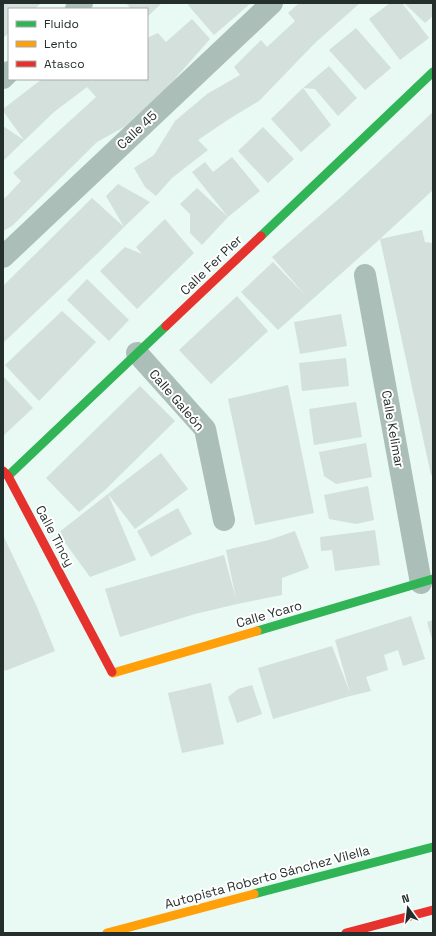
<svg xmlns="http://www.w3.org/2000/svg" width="436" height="936" viewBox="0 0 436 936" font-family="'Space Grotesk',sans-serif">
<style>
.building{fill:#d4e0dc}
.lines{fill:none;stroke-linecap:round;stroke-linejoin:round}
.street{stroke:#acbeb8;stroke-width:22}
.fast{stroke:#30b455;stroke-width:9}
.slow{stroke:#ff9f0a;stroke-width:9}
.jam{stroke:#e5322d;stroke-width:9}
.labels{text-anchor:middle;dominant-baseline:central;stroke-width:4;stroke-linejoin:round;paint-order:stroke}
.street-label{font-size:13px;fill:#242e2c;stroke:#fff}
</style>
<rect width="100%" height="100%" fill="#e9f9f4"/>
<!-- building -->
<g class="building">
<polygon points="3,3 41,3 35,9 9,9 9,33 3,38"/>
<polygon points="126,3 162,3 147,17 147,9 131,9"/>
<polygon points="191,3 251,3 214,35 188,5"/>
<polygon points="299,3 360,3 315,43 259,101 229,119 198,140 208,150 172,178 156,196 145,187 134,168 154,155 175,121 207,94 240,75 234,67 261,40 267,47 295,21 288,13"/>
<polygon points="390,3 402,3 429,38 400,60 369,19"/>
<polygon points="404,3 433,3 433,16 425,23"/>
<polygon points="192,19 210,39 167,88 124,127 97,142 12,226 3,231 3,196 5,198 21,181 13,173 96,97 87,87 54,112 3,161 3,126 24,140 3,111 3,109 42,79 94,79 88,85 95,79 147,79 147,38 158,33 166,42"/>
<polygon points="356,28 391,68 365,90 329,50"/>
<polygon points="329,66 357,98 338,116 315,89 303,88 331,125 301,152 271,119 303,88"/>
<polygon points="433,112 433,190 380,239 422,230 425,242 433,243 433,475 431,475 380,239 278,330 241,292 273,262 305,295 272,257 341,197"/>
<polygon points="263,127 294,159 268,183 238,151"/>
<polygon points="232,157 260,191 228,217 202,245 190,233 190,214 180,204 197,188 228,217 192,172 205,162 213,172"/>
<polygon points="118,184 150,202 124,227 106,196"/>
<polygon points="92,198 124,227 98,253 3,343 3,286"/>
<polygon points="165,219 194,253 137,309 100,271 125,247 142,254 136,247"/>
<polygon points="87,279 129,320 109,341 67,300"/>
<polygon points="237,296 268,331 211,384 179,350"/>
<polygon points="62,311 96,342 39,401 5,365"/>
<polygon points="341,314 347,346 300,354 294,322"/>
<polygon points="346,358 349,386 302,391 299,363"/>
<polygon points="3,376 33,408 4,435 3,434"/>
<polygon points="288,385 314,513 255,525 228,399"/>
<polygon points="140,386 175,421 105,490 79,512 46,478"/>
<polygon points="356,402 362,437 314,445 309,409"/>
<polygon points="366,443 372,477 336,484 324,476 319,452"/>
<polygon points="161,453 188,489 135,529 108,494"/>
<polygon points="368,486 374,520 356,524 329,519 324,495"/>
<polygon points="108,494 136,560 90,577 58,533"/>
<polygon points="178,508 192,534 151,557 137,531"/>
<polygon points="375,530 380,565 335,571 332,550 321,551 320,537"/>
<polygon points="295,531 309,568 282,578 282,595 237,604 195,614 120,637 105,589 224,555 236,599 226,550 269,540"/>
<polygon points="3,535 37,607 55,651 5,671 3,666"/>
<polygon points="411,616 425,659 403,666 398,650 384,655 388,670 366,677 371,691 350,696 273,719 258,668 332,646 350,693 335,640"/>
<polygon points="433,620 433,643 427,622"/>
<polygon points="211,683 224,744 182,753 168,693"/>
<polygon points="252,685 262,714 237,723 228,697 238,689"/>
</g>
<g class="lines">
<!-- street -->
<g class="street">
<polyline points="76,9 82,3"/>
<polyline points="3,78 9,72"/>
<polyline points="3,257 272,3"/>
<polyline points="365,275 421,583"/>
<polyline points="137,353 205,429 224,520"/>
</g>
<!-- fast -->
<g class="fast">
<polyline points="261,236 433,72"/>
<polyline points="8,476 166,326"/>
<polyline points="257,631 433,579"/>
<polyline points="254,894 433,847"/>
</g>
<!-- slow -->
<g class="slow">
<polyline points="112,672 113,673 257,631"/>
<polyline points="107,933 254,894"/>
</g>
<!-- jam -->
<g class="jam">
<polyline points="166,326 261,236"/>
<polyline points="3,471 8,476 112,672"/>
<polyline points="346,933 433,910"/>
</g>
</g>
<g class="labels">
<!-- street labels -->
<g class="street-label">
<text transform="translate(137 130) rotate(-43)">Calle 45</text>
<text transform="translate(211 265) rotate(-44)">Calle Fer Pier</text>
<text transform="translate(177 400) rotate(49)">Calle Galeón</text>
<text transform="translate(393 429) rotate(80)">Calle Kelimar</text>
<text transform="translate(55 536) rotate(62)">Calle Tincy</text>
<text transform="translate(269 614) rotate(-16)">Calle Ycaro</text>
<text transform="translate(267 877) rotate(-15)">Autopista Roberto Sánchez Vilella</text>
</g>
</g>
<!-- border -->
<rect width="436" height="936" fill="none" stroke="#242e2c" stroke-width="8"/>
<!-- legend -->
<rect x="8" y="8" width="140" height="72" fill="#ffffff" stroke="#a7abab"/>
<rect x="16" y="21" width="20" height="6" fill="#30b455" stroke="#a7abab"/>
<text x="44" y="28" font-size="12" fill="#242e2c">Fluido</text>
<rect x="16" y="41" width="20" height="6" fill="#ff9f0a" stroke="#a7abab"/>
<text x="44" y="48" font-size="12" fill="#242e2c">Lento</text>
<rect x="16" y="61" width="20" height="6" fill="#e5322d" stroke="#a7abab"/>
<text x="44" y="68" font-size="12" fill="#242e2c">Atasco</text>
<!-- north arrow -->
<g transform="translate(408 908) rotate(345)" stroke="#ffffff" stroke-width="3" paint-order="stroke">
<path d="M0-3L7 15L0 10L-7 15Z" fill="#242e2c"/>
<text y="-6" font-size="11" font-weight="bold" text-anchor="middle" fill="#242e2c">N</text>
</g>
</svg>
